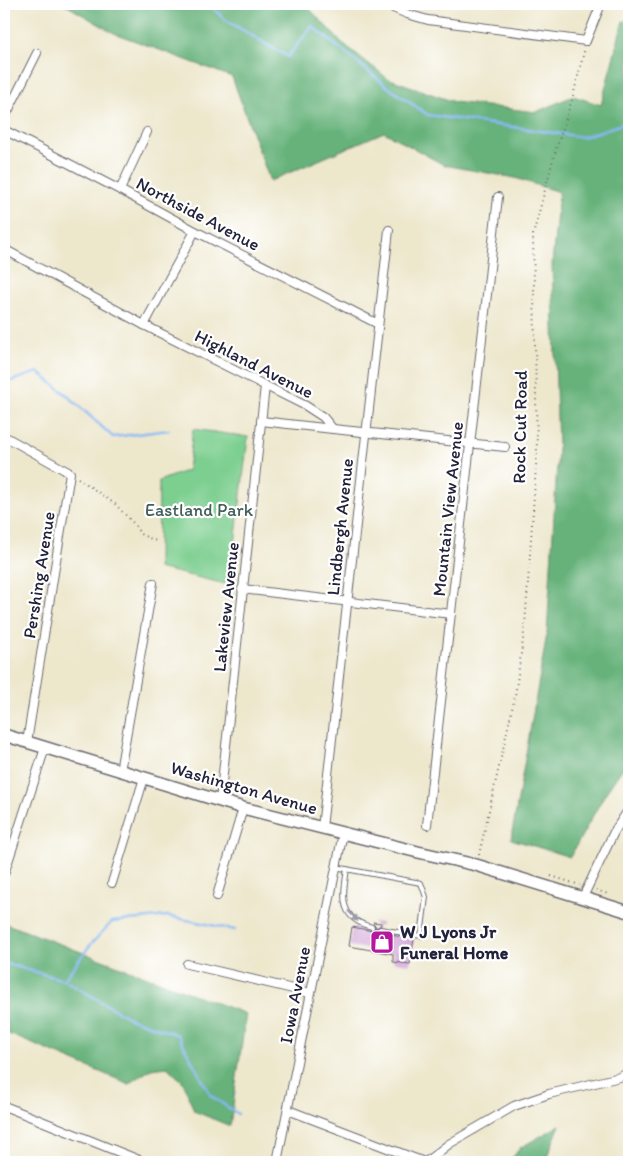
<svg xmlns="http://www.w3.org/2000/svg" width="633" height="1166" viewBox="0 0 633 1166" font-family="Itim,sans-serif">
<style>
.green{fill:#7dcf90;stroke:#507866}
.forest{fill:#66b27a;stroke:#446a5a}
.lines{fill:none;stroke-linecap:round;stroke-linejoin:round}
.stream{stroke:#89b8f4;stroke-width:2.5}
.building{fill:#ca99d1}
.lane-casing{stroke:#69676e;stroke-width:6}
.street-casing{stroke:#69676e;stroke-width:10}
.secondary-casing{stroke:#69676e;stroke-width:14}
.path{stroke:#69676e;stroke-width:2;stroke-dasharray:1 4;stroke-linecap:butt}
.lane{stroke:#fff;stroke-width:4}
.street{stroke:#fff;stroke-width:8}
.secondary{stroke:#fff;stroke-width:11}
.oneway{fill:#9c9ca7}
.labels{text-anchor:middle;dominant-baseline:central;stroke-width:4.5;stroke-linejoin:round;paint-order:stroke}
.street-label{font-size:18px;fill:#22223b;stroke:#fff}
.park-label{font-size:18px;fill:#425f59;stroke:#fff}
.poi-label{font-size:18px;font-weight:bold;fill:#22223b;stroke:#fff;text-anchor:start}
</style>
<rect width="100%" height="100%" fill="#fff"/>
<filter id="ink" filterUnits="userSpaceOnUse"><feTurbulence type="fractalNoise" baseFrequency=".02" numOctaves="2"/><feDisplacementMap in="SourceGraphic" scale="10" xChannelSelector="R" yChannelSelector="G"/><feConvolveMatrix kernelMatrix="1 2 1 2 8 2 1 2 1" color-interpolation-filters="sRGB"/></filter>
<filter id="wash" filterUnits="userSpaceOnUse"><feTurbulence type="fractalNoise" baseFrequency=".0096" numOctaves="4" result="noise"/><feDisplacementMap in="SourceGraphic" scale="20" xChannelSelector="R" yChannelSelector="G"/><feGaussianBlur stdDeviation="1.12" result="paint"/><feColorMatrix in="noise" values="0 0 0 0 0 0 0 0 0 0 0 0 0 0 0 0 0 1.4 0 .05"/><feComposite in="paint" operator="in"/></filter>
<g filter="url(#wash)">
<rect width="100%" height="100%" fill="#ede7cc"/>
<!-- green -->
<polygon class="green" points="193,429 248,437 230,585 158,568 159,481 188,470"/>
<!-- forest -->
<g class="forest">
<polygon points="64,4 305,4 339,40 387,78 454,102 536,112 573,96 601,105 623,21 629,22 629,759 605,794 570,857 511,839 547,634 558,448 552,264 559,192 515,178 444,165 384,132 270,181 232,77 114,33"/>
<polygon points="4,923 246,1014 230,1126 194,1111 183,1082 167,1067 151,1069 129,1084 4,1032"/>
<polygon points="560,1125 545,1162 509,1162 520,1148"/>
</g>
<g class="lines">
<!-- stream -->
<g class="stream">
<polyline points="209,4 224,19 288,57 312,26 389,88 428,115 583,137 625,123 629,124"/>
<polyline points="4,382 5,383 38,372 67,395 113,437 169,430"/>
<polyline points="4,963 64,980 129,1018 178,1035 211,1096 238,1114"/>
<polyline points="64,980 91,944 112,922 167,916 235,930"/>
</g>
</g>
<g id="blocks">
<!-- building -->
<polygon class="building" points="373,922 381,923 381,925 376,928 379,933 414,939 410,964 393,962 393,954 349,946 352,927 373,931 376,927"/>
</g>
</g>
<g filter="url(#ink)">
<use href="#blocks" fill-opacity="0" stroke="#69676e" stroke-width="1"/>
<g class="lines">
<!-- lane casing -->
<g class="lane-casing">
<g id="lane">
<polyline points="335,867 421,883 426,897 421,936 380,929"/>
<path d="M347 869C343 896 338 919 372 927"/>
</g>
</g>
<!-- street casing -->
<g class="street-casing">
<g id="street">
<polyline points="384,4 407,14 428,20 586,41 601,4"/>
<polyline points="4,119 37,53"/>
<polyline points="4,130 120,190 195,231 378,324"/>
<polyline points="120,190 147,132"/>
<polyline points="4,249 144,325 306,406 323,417 333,429 505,447"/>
<polyline points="144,325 195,231"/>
<polyline points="261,421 333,429"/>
<polyline points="4,436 70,473 27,742"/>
<polyline points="242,589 451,614"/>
<polyline points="120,771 153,583"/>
<polyline points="220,801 265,386"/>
<polyline points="427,825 498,197"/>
<polyline points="322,828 389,230"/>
<polyline points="4,874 45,748"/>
<polyline points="112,883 144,778"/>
<polyline points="217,896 243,808"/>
<polyline points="583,897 614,832 629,809"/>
<polyline points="187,964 310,993"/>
<polyline points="4,1106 144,1162"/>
<polyline points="288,1110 424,1162"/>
<polyline points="277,1162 343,833"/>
<polyline points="426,1162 449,1144 514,1106 549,1094 620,1077 629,1072"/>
</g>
</g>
<!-- secondary casing -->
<g class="secondary-casing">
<polyline id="secondary" points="4,735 243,808 418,852 476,865 629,912"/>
</g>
<!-- path -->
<g class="path">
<polyline points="78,478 115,504 135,525 140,534 158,542"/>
<polyline points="479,855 515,696 525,626 537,452 533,235 554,156 573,96 585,48"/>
<polyline points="551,876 580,885"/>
<polyline points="596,890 608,894"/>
</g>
<!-- lane -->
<use href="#lane" class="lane"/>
<!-- street -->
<use href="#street" class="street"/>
<!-- secondary -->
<use href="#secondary" class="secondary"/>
</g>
<!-- one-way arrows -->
<defs><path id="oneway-solid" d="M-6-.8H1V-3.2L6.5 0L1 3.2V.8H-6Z" transform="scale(1.25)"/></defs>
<use class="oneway" href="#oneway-solid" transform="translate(353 916) rotate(47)"/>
</g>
<!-- icons -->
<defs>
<g id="shop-square" transform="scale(1.25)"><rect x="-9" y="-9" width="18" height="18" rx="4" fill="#b5179e" stroke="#fff"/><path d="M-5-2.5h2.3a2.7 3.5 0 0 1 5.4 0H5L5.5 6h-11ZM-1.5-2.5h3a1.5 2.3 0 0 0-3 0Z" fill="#fff"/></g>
</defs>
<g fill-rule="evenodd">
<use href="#shop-square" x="382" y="942"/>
</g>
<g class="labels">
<!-- street labels -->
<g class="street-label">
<text transform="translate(198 214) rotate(28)">Northside Avenue</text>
<text transform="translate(254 364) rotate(27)">Highland Avenue</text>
<text transform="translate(520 427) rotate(-89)">Rock Cut Road</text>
<text transform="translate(448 509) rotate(-84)">Mountain View Avenue</text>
<text transform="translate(340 527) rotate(-84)">Lindbergh Avenue</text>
<text transform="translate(39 575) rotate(-81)">Pershing Avenue</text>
<text transform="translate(226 607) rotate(-84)">Lakeview Avenue</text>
<text transform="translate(244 788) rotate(16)">Washington Avenue</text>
<text transform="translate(295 995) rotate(-79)">Iowa Avenue</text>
</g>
<!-- park labels -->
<g class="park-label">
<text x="199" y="510">Eastland Park</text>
</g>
<!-- poi labels -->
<g class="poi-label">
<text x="400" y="932">W J Lyons Jr<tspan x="400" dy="21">Funeral Home</tspan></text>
</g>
</g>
<!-- margin -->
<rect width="633" height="1166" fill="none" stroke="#fff" stroke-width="20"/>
</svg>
